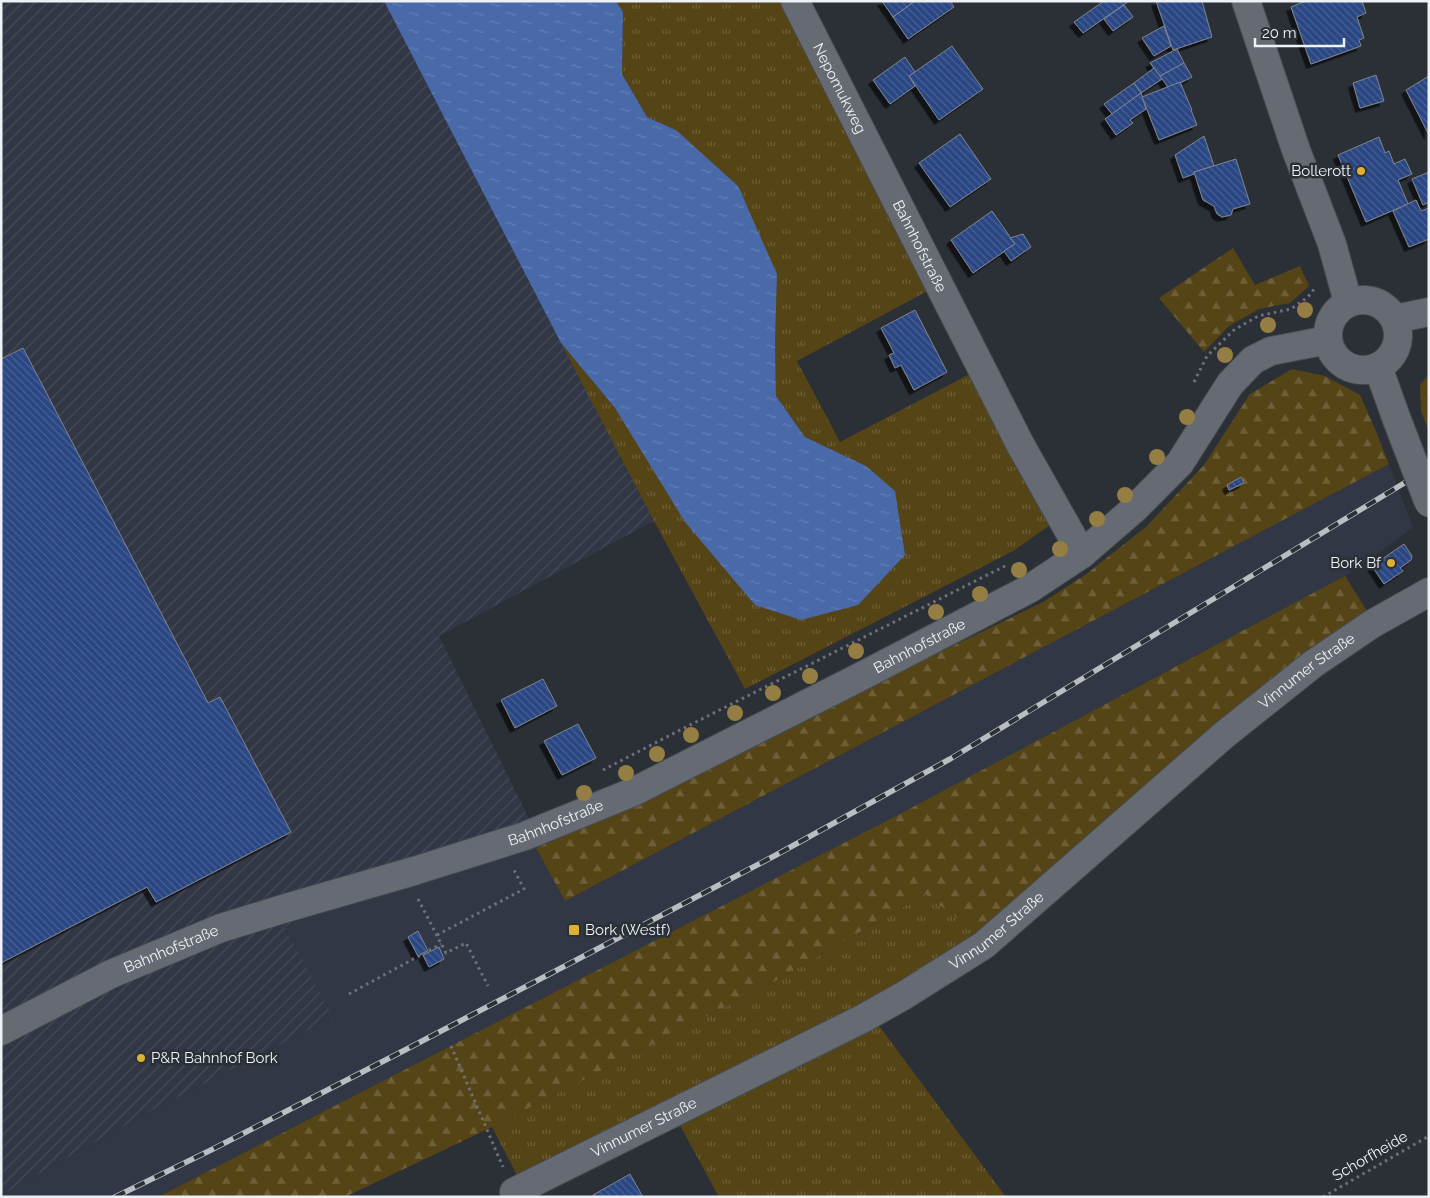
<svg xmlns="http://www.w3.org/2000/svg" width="1430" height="1198" viewBox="0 0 1430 1198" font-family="Raleway,sans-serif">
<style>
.built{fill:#313744}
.industrial{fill:url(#industrial-furrows)}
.grass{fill:url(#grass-tufts)}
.forest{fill:url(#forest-firs)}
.water{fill:url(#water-ripples)}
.building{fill:url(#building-back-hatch);stroke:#80858d;filter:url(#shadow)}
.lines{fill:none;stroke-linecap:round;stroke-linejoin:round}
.minor-casing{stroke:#484b51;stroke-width:30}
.tertiary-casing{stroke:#484b51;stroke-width:30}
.path{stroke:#6e7278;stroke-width:3;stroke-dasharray:2.5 4;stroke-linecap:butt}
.minor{stroke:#666b73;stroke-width:28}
.tertiary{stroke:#666b73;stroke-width:28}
.rail-casing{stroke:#babec3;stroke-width:5.5}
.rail{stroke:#2b2f36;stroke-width:4;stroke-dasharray:11;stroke-linecap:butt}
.tertiary-bridge-casing{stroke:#484b51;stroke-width:30;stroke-linecap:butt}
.tertiary-bridge{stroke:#666b73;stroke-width:28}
.tree{fill:#947e43}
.poi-dot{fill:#deb133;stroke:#2b2f36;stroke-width:2}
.labels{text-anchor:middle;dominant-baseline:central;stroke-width:5;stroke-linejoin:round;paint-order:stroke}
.street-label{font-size:15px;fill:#eef1f6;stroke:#2b2f36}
.poi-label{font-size:15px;fill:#eef1f6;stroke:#2b2f36;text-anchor:end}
</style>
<defs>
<pattern id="industrial-furrows" width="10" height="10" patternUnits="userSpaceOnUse" patternTransform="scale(1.25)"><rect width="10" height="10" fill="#313744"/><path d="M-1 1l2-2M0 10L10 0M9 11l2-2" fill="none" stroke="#454b56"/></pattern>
<pattern id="grass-tufts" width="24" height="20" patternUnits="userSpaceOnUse" patternTransform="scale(1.25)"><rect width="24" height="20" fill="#554416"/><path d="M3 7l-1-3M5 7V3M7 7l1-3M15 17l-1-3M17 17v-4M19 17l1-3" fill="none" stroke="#6e5f38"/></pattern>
<pattern id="forest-firs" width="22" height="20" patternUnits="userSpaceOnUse" patternTransform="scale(1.25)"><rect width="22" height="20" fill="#554416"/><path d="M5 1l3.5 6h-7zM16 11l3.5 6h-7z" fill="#6e5f38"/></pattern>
<pattern id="water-ripples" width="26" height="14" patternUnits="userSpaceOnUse" patternTransform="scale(1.25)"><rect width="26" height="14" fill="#4969a8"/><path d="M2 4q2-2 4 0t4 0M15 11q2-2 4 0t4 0" fill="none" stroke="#647fb5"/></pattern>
<pattern id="building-back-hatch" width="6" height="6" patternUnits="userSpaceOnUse" patternTransform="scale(1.25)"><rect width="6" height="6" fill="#294683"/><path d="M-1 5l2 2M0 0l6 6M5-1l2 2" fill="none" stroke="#486195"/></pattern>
<filter id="shadow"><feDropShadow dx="-4.5" dy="4.5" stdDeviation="0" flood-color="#0009"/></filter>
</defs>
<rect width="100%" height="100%" fill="#2b2f36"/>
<!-- built -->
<polygon class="built" points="1389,464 1413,528 1345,576 899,815 158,1197 1,1197 1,1195 147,1113 332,1017 285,927 342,897 530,837 565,901"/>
<!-- industrial -->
<polygon class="industrial" points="1,1 384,1 654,521 439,636 534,829 342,897 285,927 333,1017 147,1113 1,1195"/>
<!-- grass -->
<g class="grass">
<polygon points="616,1 806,1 937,286 797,361 840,442 970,374 1053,523 1013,551 745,689 654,521 561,343 615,408 866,466 805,437 776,396 775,339 676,130 647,117 622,74 623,12"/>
<polygon points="1429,375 1429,432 1421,411 1420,384"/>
<polygon points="925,894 980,935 894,991 519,1179 492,1127 779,979"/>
<polygon points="877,1023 1006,1197 719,1197 677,1120"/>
</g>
<!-- forest -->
<g class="forest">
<polygon points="1233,248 1255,285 1300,266 1309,286 1290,303 1259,309 1229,326 1204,352 1159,298"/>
<polygon points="1292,369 1325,376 1360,395 1375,429 1389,464 565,901 536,848 1043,602 1085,575 1147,526 1204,465 1250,394"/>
<polygon points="1345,576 1367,611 1216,727 980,935 925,894 779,979 492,1127 345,1197 158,1197 898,815"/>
</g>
<!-- water -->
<polygon class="water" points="384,1 616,1 623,12 622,74 647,117 676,130 738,186 777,274 775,339 776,396 805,437 866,466 895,491 905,555 858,605 801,620 755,605 685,522 615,408 561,343"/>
<!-- building -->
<g class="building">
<polygon points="882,1 915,1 893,17"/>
<polygon points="915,1 950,1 954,7 908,39 893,17"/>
<polygon points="1104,1 1129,1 1083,33 1074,22"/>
<polygon points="1156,1 1202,1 1212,37 1173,50"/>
<polygon points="1306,1 1362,1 1366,13 1357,17 1364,38 1359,40 1361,46 1311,64 1291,7"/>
<polygon points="1124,5 1133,17 1113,31 1104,19"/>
<polygon points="1164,26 1171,46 1154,56 1142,38"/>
<polygon points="952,46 983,89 939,120 909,76"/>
<polygon points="1177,49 1184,63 1160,76 1150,63"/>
<polygon points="905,57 915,72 909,76 915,86 890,104 873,80"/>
<polygon points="1184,63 1192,77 1180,83 1168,87 1160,76"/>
<polygon points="1154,68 1162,79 1141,93 1134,83"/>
<polygon points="1376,75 1384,101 1360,108 1353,83"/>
<polygon points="1429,76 1429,135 1406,90"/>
<polygon points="1180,82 1192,110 1191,110 1197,125 1159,140 1142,97"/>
<polygon points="1134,83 1141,93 1112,114 1104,104"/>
<polygon points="1141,93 1146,109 1130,120 1133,123 1116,135 1105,119"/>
<polygon points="960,134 991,179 950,207 919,163"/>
<polygon points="1204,136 1214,166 1194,172 1194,174 1183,178 1175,155"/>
<polygon points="1379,137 1385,153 1389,151 1394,164 1405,159 1412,174 1398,180 1408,204 1366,222 1338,155"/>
<polygon points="1236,159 1250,204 1233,209 1231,215 1222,217 1217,214 1214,206 1203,200 1194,172"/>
<polygon points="1429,172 1429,202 1423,205 1412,179"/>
<polygon points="1416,200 1421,211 1429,208 1429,239 1409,247 1393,211"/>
<polygon points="992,211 1015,244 973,273 951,240"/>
<polygon points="1023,234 1031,247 1011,261 1004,251 1015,244 1010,238"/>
<polygon points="915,310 947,372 914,390 901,365 895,368 889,355 894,353 881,328"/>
<polygon points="23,348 208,703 220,697 291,832 156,902 147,887 1,963 1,359"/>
<polygon points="1241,477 1244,483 1229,490 1227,485"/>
<polygon points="1404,544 1412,556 1411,560 1400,568 1403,571 1384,584 1372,566"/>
<polygon points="543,679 557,706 515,728 501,700"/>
<polygon points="578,724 596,758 562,775 544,741"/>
<polygon points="418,931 428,951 418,956 408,937"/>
<polygon points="439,947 444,959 429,967 423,955"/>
<polygon points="630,1174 643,1197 594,1197 593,1195"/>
</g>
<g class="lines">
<!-- minor casing -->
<g class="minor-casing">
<g id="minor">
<path id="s1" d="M795 1 1021 446 1082 554"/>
<polyline points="1246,1 1296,150 1332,244 1348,302"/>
<polyline points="1395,319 1429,312"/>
<path id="s2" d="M514 1192 862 1019 903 996 984 945 1224 735 1313 664 1372 624 1429 592"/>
</g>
</g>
<!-- tertiary casing -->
<g class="tertiary-casing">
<g id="tertiary">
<circle cx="1363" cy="335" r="35"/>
<polyline points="1378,367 1397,420"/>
<path id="s3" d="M1 1031 111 974 221 928 286 908 414 871 525 836 633 792 858 678 1029 589 1082 554 1133 510 1180 463 1230 384 1253 360 1271 351 1328 340"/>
</g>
</g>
<!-- path -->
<g class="path">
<polyline points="1194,382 1207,356 1234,330 1258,316 1291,309 1308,297 1314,289"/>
<polyline points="603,770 682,729 1005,566"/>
<polyline points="418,899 446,953 466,943 488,986"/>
<polyline points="437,935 524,889 514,870"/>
<polyline points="349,994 441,944"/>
<polyline points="451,1046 503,1167"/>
<polyline points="1323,1197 1429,1136"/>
</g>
<!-- minor -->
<use href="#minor" class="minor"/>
<!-- tertiary -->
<use href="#tertiary" class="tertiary"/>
<!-- rail casing -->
<g class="rail-casing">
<polyline id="rail" points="115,1197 211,1150 405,1050 776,855 950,759 1429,468"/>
</g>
<!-- rail -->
<use href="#rail" class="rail"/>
<!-- tertiary-bridge casing -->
<g class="tertiary-bridge-casing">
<polyline id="tertiary-bridge" points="1397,420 1429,503"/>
</g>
<!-- tertiary-bridge -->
<use href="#tertiary-bridge" class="tertiary-bridge"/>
</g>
<!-- trees -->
<g class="tree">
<circle cx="1305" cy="310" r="8"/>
<circle cx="1268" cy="325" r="8"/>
<circle cx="1225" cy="355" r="8"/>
<circle cx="1187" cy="417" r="8"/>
<circle cx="1157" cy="457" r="8"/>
<circle cx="1125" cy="495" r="8"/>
<circle cx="1097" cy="519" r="8"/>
<circle cx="1060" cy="549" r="8"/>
<circle cx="1019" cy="570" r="8"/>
<circle cx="980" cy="594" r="8"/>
<circle cx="936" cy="612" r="8"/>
<circle cx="856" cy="651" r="8"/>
<circle cx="810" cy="676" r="8"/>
<circle cx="773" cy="693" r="8"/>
<circle cx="735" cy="713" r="8"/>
<circle cx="691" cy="735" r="8"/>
<circle cx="657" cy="754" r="8"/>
<circle cx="626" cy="773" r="8"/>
<circle cx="584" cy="793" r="8"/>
</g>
<!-- markers -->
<g class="poi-dot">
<circle cx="1361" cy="171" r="5"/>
<circle cx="1391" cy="563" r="5"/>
<rect x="568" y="924" width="12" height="12" rx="2.5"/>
<circle cx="141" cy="1058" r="5"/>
</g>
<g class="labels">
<!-- street labels -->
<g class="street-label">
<text stroke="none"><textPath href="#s1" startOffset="98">Nepomukweg</textPath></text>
<text stroke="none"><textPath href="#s1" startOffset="275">Bahnhofstraße</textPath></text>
<text stroke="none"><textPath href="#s3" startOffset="999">Bahnhofstraße</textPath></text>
<text stroke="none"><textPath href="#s2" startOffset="955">Vinnumer Straße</textPath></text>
<text stroke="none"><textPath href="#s3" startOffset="594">Bahnhofstraße</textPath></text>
<text stroke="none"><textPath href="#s2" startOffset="550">Vinnumer Straße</textPath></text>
<text stroke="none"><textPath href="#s3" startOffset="189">Bahnhofstraße</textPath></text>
<text stroke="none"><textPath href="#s2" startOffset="145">Vinnumer Straße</textPath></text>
<text transform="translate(1370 1156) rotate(-30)">Schorfheide</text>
</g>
<!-- poi labels -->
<g class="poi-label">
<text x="1351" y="171">Bollerott</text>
<text x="1381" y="563">Bork Bf</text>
<text x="585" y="930" text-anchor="start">Bork (Westf)</text>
<text x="151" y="1058" text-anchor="start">P&amp;R Bahnhof Bork</text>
</g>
</g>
<!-- border -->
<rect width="1430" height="1198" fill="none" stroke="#eef1f6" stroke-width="5"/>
<!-- scale -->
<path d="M1255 38v8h89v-8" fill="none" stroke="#eef1f6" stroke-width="2.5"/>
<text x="1262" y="38" font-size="15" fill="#eef1f6" stroke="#2b2f36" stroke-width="4" paint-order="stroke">20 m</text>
</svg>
